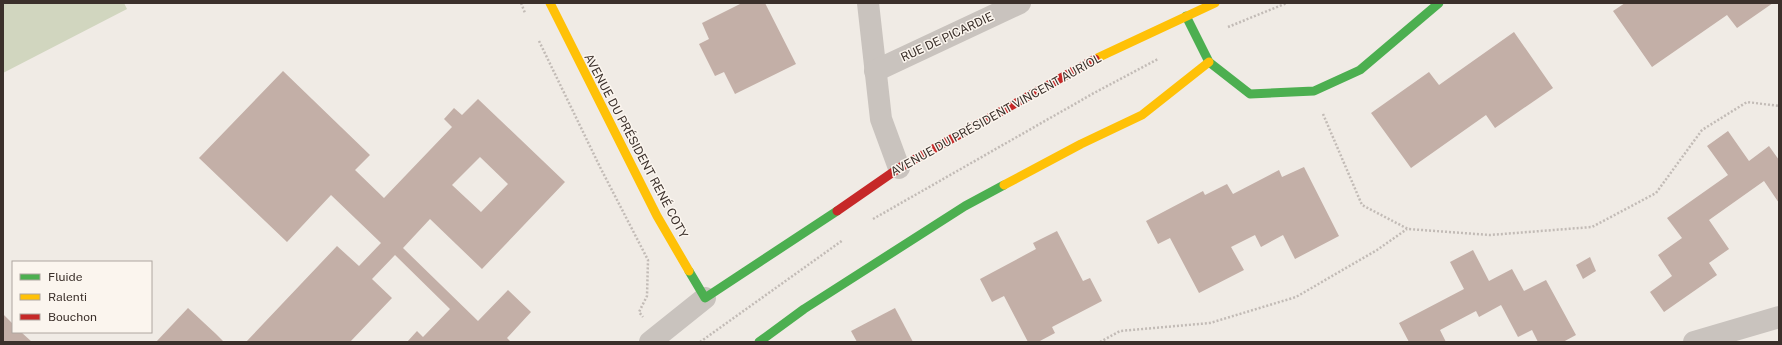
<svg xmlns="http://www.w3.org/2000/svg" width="1782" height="345" viewBox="0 0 1782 345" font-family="'Public Sans',sans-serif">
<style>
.grass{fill:#d1d6bf}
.building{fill:#c3afa7;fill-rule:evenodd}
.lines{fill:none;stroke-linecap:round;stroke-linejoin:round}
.path{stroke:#c2bbb6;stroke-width:2.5;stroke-dasharray:2 2;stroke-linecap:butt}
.street{stroke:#c9c3be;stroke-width:22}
.fast{stroke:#4caf50;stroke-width:9}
.slow{stroke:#ffc107;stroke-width:9}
.jam{stroke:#c62828;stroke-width:9}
.labels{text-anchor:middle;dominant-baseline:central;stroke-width:3;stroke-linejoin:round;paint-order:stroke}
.street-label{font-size:12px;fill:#3b302b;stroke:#fbf5ee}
</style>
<rect width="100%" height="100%" fill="#f0ebe5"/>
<!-- grass -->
<polygon class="grass" points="3,3 124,3 127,9 3,73"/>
<!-- building -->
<g class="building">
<polygon points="742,3 765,3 796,64 735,94 724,72 715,76 699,44 709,39 702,23"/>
<polygon points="1625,3 1773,3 1737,28 1727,15 1652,67 1613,11"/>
<polygon points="1514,32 1553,88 1495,128 1486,115 1411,168 1371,113 1429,72 1439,85"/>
<path d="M283 71 370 155 355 170 384 198 452 127 444 119 454 108 462 115 478 99 565 182 482 269 430 219 403 248 478 321 508 290 531 312 507 338 511 342H407L417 331 423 337 450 309 395 255 372 279 392 298 350 342H246L337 246 359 266 381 243 331 195 287 242 199 158ZM480 157 508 184 481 212 452 185Z"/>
<polygon points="1728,131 1749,161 1769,146 1779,160 1779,203 1764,181 1709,220 1729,249 1709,263 1717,275 1664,312 1650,292 1672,276 1658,255 1682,238 1667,218 1728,175 1707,146"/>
<polygon points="1304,167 1339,236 1295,259 1283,235 1261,247 1255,235 1231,247 1244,270 1199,293 1170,238 1158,244 1146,221 1203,191 1205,195 1227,184 1233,194 1279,170 1282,177"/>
<polygon points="1057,231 1083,281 1090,278 1102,301 1052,327 1055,333 1038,342 1028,342 1004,296 992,302 980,279 1036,249 1033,243"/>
<polygon points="1473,250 1489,281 1512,269 1524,291 1546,280 1576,335 1563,342 1538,342 1532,330 1518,337 1501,305 1479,317 1476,311 1440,330 1446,342 1409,342 1399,323 1464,289 1450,262"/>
<polygon points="1590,257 1596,271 1583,279 1576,265"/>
<polygon points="188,308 216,334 224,342 156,342"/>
<polygon points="895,308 913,342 857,342 851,331"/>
<polygon points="3,314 13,324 13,332 21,332 32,342 3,342"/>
</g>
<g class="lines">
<!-- path -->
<g class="path">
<polyline points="521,3 525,13"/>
<polyline points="1228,27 1287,3"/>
<polyline points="539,41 600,167 648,260 647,296 639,312 643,317"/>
<polyline points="1323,114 1362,205 1408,229 1490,235 1592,227 1656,193 1702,130 1747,102 1779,106"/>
<polyline points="873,219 1094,93 1158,59"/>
<polyline points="700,342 843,240"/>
<polyline points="1100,342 1120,331 1210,323 1296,297 1377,250 1407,229"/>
</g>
<!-- street -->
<g class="street">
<polyline points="868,3 881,119 899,168"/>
<polyline points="875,71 1020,3"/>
<polyline points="650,342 705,298"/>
<polyline points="1694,342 1779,317"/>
</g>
<!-- fast -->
<g class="fast">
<polyline points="1186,16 1209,62 1250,94 1314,91 1360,70 1439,3"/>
<polyline points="689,271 705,298 837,211"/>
<polyline points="759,342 804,309 965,206 1004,185"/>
</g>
<!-- slow -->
<g class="slow">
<polyline points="550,3 657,216 689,271"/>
<polyline points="1095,59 1215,3"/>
<polyline points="1004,185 1081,144 1142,115 1209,62"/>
</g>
<!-- jam -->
<polyline class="jam" points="837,211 899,168 1095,59"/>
</g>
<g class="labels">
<!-- street labels -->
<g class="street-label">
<text transform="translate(947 37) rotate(-25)">RUE DE PICARDIE</text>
<text transform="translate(996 115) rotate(-29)">AVENUE DU PRÉSIDENT VINCENT AURIOL</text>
<text transform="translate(636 146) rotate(62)">AVENUE DU PRÉSIDENT RENÉ COTY</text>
</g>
</g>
<!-- border -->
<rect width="1782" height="345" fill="none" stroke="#3b302b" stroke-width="8"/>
<!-- legend -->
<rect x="12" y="261" width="140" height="72" fill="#fbf5ee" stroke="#aea6a0"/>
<rect x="20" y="274" width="20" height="6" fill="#4caf50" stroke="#aea6a0"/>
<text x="48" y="281" font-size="12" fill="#3b302b">Fluide</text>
<rect x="20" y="294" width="20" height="6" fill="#ffc107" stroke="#aea6a0"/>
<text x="48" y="301" font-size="12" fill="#3b302b">Ralenti</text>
<rect x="20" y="314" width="20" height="6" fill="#c62828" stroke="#aea6a0"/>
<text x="48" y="321" font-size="12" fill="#3b302b">Bouchon</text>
</svg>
